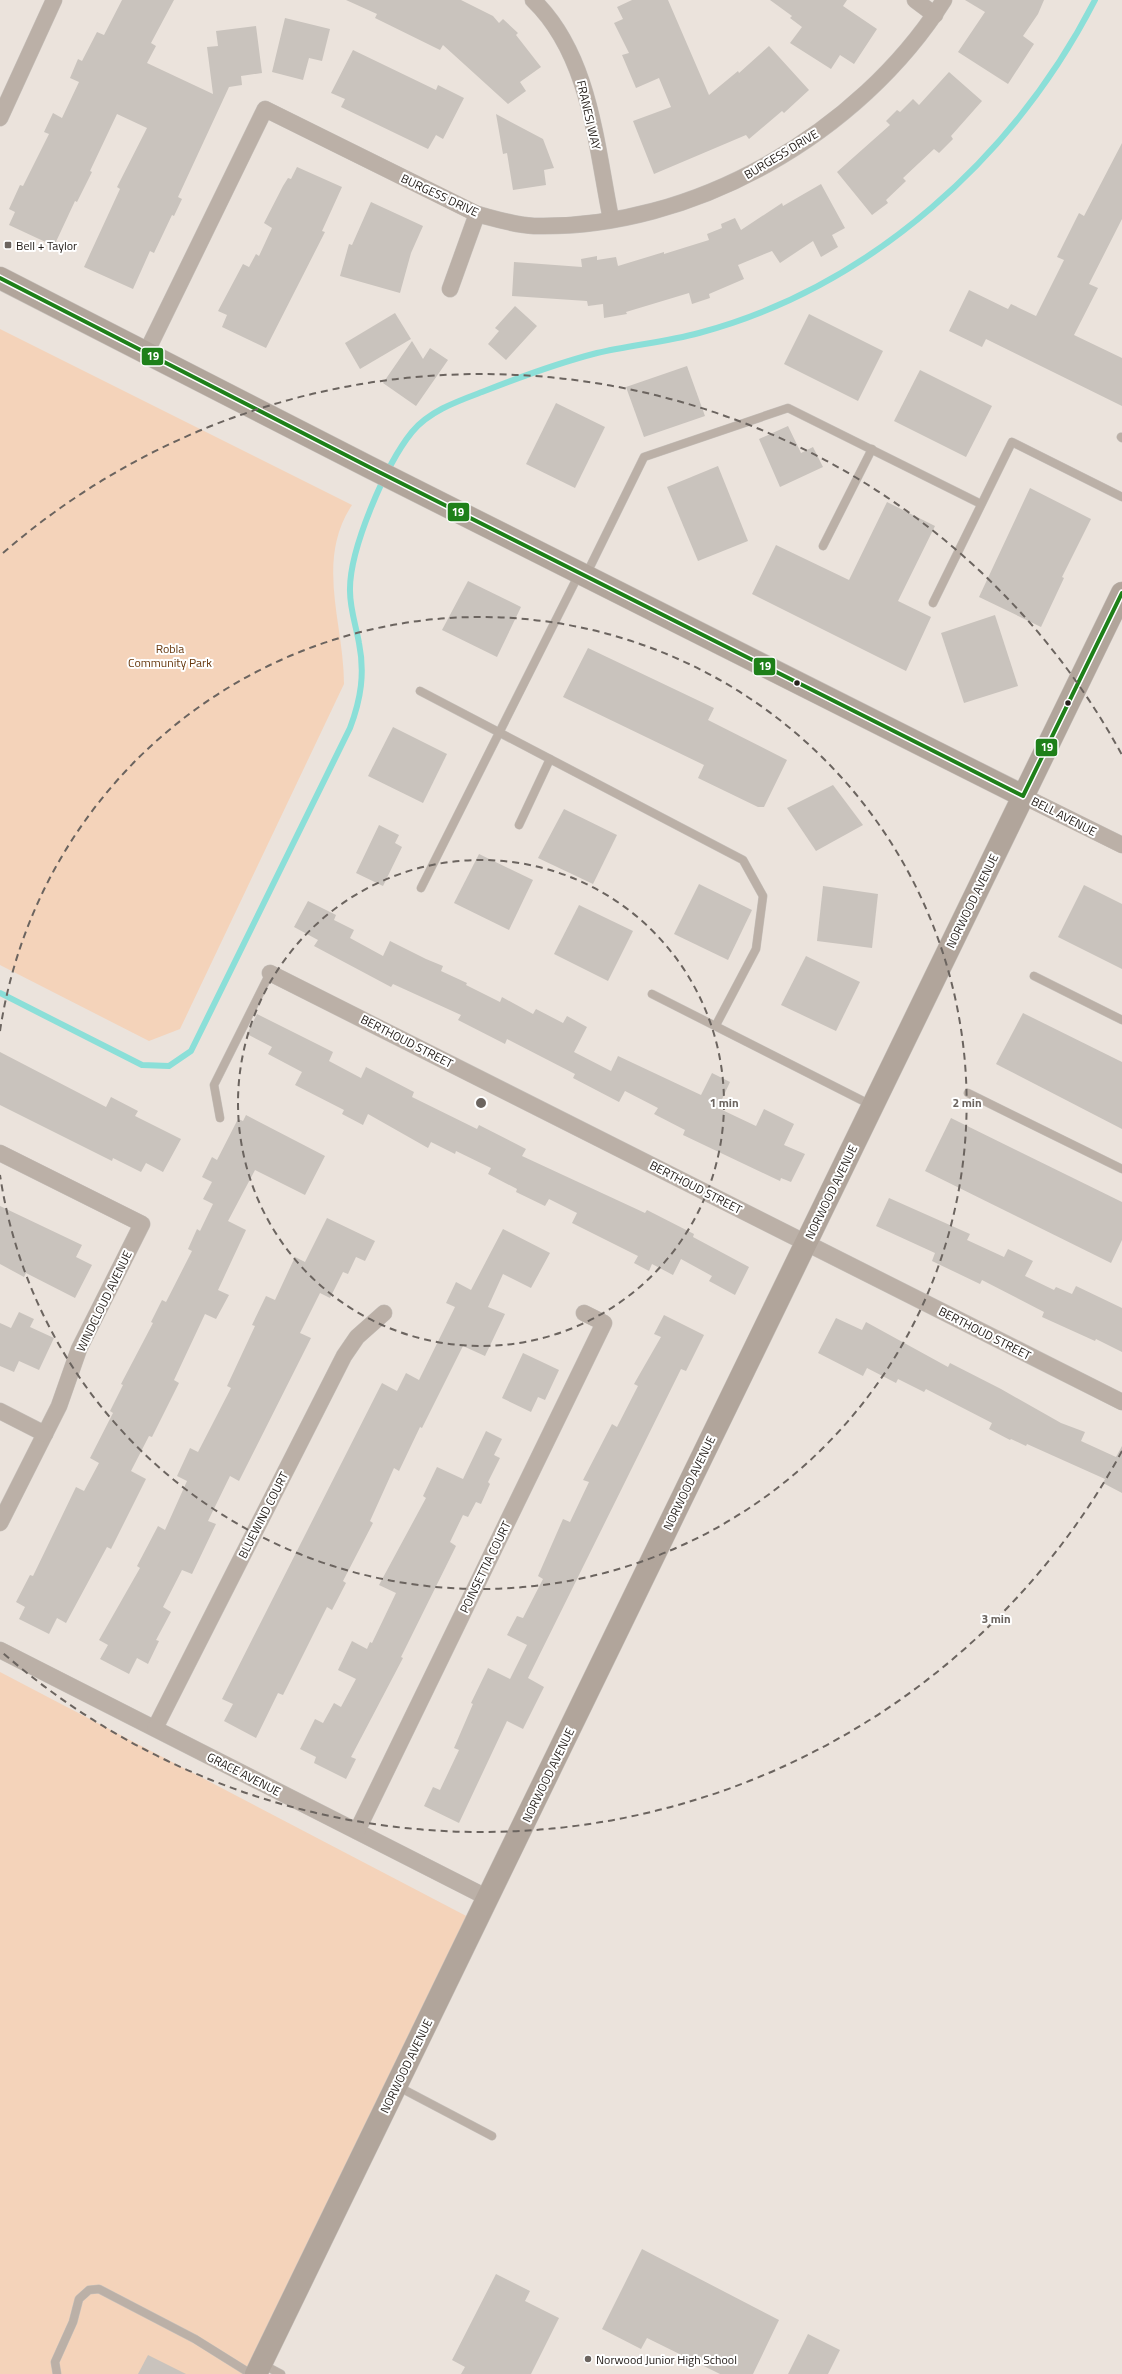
<svg xmlns="http://www.w3.org/2000/svg" width="1122" height="2374" viewBox="0 0 1122 2374" font-family="'Titillium Web',sans-serif">
<style>
.green{fill:#f4d3ba}
.lines{fill:none;stroke-linecap:round;stroke-linejoin:round}
.stream{stroke:#8bdfd8;stroke-width:6}
.building{fill:#c9c3bd}
.lane-casing{stroke:#c6c0bb;stroke-width:9}
.street-casing{stroke:#c6c0bb;stroke-width:17}
.secondary-casing{stroke:#c6c0bb;stroke-width:23}
.lane{stroke:#bbb0a7;stroke-width:8}
.street{stroke:#bbb0a7;stroke-width:16}
.secondary{stroke:#b1a59b;stroke-width:22}
.bus-1-casing{stroke:#fff;stroke-width:7}
.bus-1{stroke:#1e8019;stroke-width:4}
.ring{fill:none;stroke:#6b645f;stroke-width:2;stroke-dasharray:7 5}
.poi-dot{fill:#6b645f;stroke:#fff;stroke-width:1.5}
.bus-dot{fill:#26201c;stroke:#fff;stroke-width:1.5}
.labels{text-anchor:middle;dominant-baseline:central;stroke-width:4;stroke-linejoin:round;paint-order:stroke}
.street-label{font-size:12px;fill:#26201c;stroke:#fff}
.poi-label{font-size:12px;fill:#26201c;stroke:#fff;text-anchor:start}
.park-label{font-size:12px;fill:#67390f;stroke:#fff}
.centre{fill:#6b645f;stroke:#fff;stroke-width:2}
.ring-label{font-size:12px;text-anchor:middle;font-weight:bold;fill:#6b645f;stroke:#fff;stroke-width:4;stroke-linejoin:round;paint-order:stroke}
.line-badge{stroke:#fff;stroke-width:1.5}
.badge-label{font-size:11px;text-anchor:middle;font-weight:bold;fill:#fff}
</style>
<rect width="100%" height="100%" fill="#ebe3dc"/>
<!-- green -->
<g class="green">
<path d="M0 329 352 505C315 561 344 623 344 684L180 1029 149 1041 0 965Z"/>
<polygon points="0,1672 472,1919 255,2374 0,2374"/>
</g>
<g class="lines">
<!-- stream -->
<path class="stream" d="M0 993 142 1065 169 1066 191 1051 350 728C361 699 365 673 359 643 356 626 350 609 350 591 349 550 386 464 412 432 429 411 458 401 482 392 520 377 558 363 597 353 631 345 666 342 699 333 871 287 1015 156 1095 0"/>
</g>
<!-- building -->
<g class="building">
<polygon points="122,0 174,0 151,43 156,46 147,63 213,94 207,47 218,46 216,31 256,26 262,73 241,76 242,85 229,87 178,197 182,199 174,216 172,215 154,253 150,251 133,289 84,267 120,189 117,187 147,128 117,114 90,171 92,172 77,202 75,201 54,246 9,225 15,212 9,209 20,185 23,186 49,134 44,132 53,113 62,118 79,82 70,78 78,59 82,61 97,32 104,35"/>
<polygon points="346,0 461,0 493,16 499,23 503,19 518,33 516,35 541,67 520,82 526,91 508,104 443,45 440,50 375,18 377,14"/>
<polygon points="632,0 668,0 709,95 738,71 739,73 769,46 809,90 784,113 782,111 749,139 746,135 654,174 633,121 671,107 659,78 636,88 622,55 629,53 614,23 623,19 617,7"/>
<polygon points="770,0 847,0 843,6 877,29 854,64 840,55 831,69 790,43 802,27 790,18 792,16"/>
<polygon points="965,0 1044,0 1038,14 1023,36 1034,44 1008,84 958,52 985,12"/>
<polygon points="285,18 330,29 322,61 309,58 303,80 272,72"/>
<polygon points="353,50 436,90 438,85 464,98 443,139 436,135 428,149 341,107 345,99 331,93"/>
<polygon points="949,72 982,101 951,136 953,139 939,153 934,149 903,178 906,181 886,200 888,203 872,215 837,172 890,125 886,121 897,110 900,112 913,99 919,105"/>
<polygon points="496,114 543,139 554,168 544,170 546,185 513,190 507,153 503,154"/>
<polygon points="1122,143 1122,219 1089,284 1098,288 1074,335 1122,358 1122,406 986,339 982,347 949,331 969,290 1008,309 1011,304 1036,316 1064,260 1057,257 1079,213 1084,216"/>
<polygon points="297,167 342,187 322,231 325,232 266,348 222,327 227,315 218,311 243,264 249,267 256,254 259,256 272,228 264,223 283,186 288,178 291,179"/>
<polygon points="821,184 845,228 832,235 838,247 821,257 813,241 780,263 772,251 738,265 744,279 709,294 710,298 692,304 689,293 626,312 627,314 604,318 603,304 588,306 587,301 512,296 514,262 582,267 581,259 597,256 597,260 616,257 618,266 664,252 664,254 709,240 707,234 722,228 721,224 735,218 741,230 782,203 783,206"/>
<polygon points="371,202 423,226 411,253 400,293 340,276 349,244 352,245"/>
<polygon points="515,306 537,326 506,360 488,344 499,331 495,328"/>
<polygon points="395,313 411,339 360,369 345,343"/>
<polygon points="809,314 883,351 858,401 784,364"/>
<polygon points="412,341 423,359 430,348 448,360 416,406 383,383"/>
<polygon points="687,366 705,416 644,437 626,387"/>
<polygon points="920,370 992,406 966,457 894,421"/>
<polygon points="556,403 605,427 575,488 526,464"/>
<polygon points="788,426 801,453 813,447 823,467 780,487 759,439"/>
<polygon points="718,466 748,541 698,561 667,487"/>
<polygon points="1030,488 1091,519 1062,577 1064,578 1041,627 979,597"/>
<polygon points="887,502 935,526 898,601 931,617 906,671 752,594 776,545 849,580"/>
<polygon points="468,581 521,607 497,657 442,630"/>
<polygon points="995,615 1018,686 964,703 941,633"/>
<polygon points="588,648 714,708 708,720 787,760 764,807 758,807 698,778 704,765 563,697"/>
<polygon points="393,727 447,754 423,803 368,776"/>
<polygon points="833,785 863,825 816,851 787,808"/>
<polygon points="564,809 617,835 593,884 538,858"/>
<polygon points="379,825 399,835 395,843 402,847 383,886 356,873"/>
<polygon points="479,854 533,880 509,930 454,903"/>
<polygon points="699,884 752,910 728,960 674,934"/>
<polygon points="1084,885 1122,904 1122,969 1058,937"/>
<polygon points="823,886 878,894 872,948 817,941"/>
<polygon points="308,901 336,915 334,920 354,930 350,938 383,956 390,941 426,959 443,966 441,971 467,983 466,985 500,1002 502,997 533,1014 536,1009 563,1023 567,1016 587,1027 574,1052 611,1071 618,1056 701,1095 712,1073 730,1082 718,1108 756,1126 764,1109 794,1124 784,1145 805,1154 791,1182 781,1178 780,1181 683,1135 685,1130 654,1114 658,1108 625,1091 619,1102 573,1078 575,1074 507,1039 505,1044 458,1020 461,1015 393,984 391,987 314,946 318,940 294,927"/>
<polygon points="579,905 633,931 608,981 554,954"/>
<polygon points="806,956 860,982 836,1031 781,1005"/>
<polygon points="1023,1013 1122,1062 1122,1129 996,1064"/>
<polygon points="257,1014 333,1052 329,1061 361,1078 366,1067 414,1092 412,1097 477,1129 479,1125 526,1149 522,1156 645,1213 647,1210 694,1234 693,1237 749,1267 735,1295 709,1281 712,1276 681,1259 673,1275 652,1264 649,1271 634,1263 638,1256 572,1223 577,1213 549,1199 545,1206 516,1192 517,1189 488,1174 491,1168 456,1151 455,1154 431,1142 428,1148 368,1114 363,1125 342,1114 344,1110 295,1085 302,1072 268,1054 272,1047 247,1034"/>
<polygon points="0,1052 106,1107 111,1097 138,1111 135,1116 181,1139 163,1172 146,1163 141,1172 113,1158 112,1161 0,1105"/>
<polygon points="246,1115 325,1156 305,1195 255,1170 228,1221 246,1230 218,1290 229,1295 216,1319 205,1314 174,1380 179,1383 152,1437 149,1436 131,1471 146,1479 111,1549 107,1547 66,1623 57,1618 49,1634 19,1619 25,1607 16,1602 30,1575 33,1576 76,1487 84,1491 99,1463 90,1458 113,1413 110,1411 123,1385 121,1384 153,1323 151,1322 162,1300 166,1302 192,1251 188,1249 197,1229 200,1231 213,1204 203,1199 212,1182 202,1177 212,1157 217,1160 238,1119 243,1121"/>
<polygon points="951,1118 1122,1202 1122,1240 1111,1263 925,1171"/>
<polygon points="889,1198 970,1234 967,1240 1004,1257 1008,1249 1033,1261 1025,1276 1054,1290 1056,1287 1072,1294 1076,1286 1122,1308 1122,1352 1096,1339 1095,1341 1042,1317 1044,1312 982,1280 980,1284 932,1261 935,1253 876,1226"/>
<polygon points="0,1206 82,1245 76,1257 92,1265 75,1298 26,1273 24,1277 0,1264"/>
<polygon points="327,1218 375,1241 365,1261 356,1257 348,1274 343,1272 330,1298 320,1293 300,1333 311,1338 239,1481 230,1476 208,1521 216,1524 192,1574 182,1570 163,1607 171,1612 156,1640 159,1641 148,1664 137,1658 129,1674 100,1659 108,1645 99,1640 140,1568 137,1566 158,1526 165,1530 187,1481 177,1476 190,1448 198,1452 231,1388 227,1386 255,1326 252,1325 266,1296 275,1300 295,1257 305,1262"/>
<polygon points="503,1229 550,1253 531,1288 503,1274 488,1307 505,1314 485,1356 463,1346 422,1428 420,1427 399,1471 394,1468 370,1521 373,1523 343,1581 346,1583 332,1610 327,1607 283,1695 278,1693 256,1738 224,1721 233,1704 222,1699 382,1383 397,1391 406,1373 419,1380 455,1307 446,1303 456,1282 471,1290"/>
<polygon points="19,1312 34,1319 30,1327 54,1338 39,1370 19,1361 14,1372 0,1366 0,1323 11,1328"/>
<polygon points="664,1315 704,1335 686,1371 681,1369 528,1678 544,1687 523,1729 507,1721 459,1823 424,1806 433,1787 440,1790 459,1750 454,1748 473,1704 471,1703 488,1668 510,1679 527,1645 507,1635 517,1616 523,1618 543,1579 538,1576 563,1519 570,1522 589,1482 583,1480 612,1424 617,1427 638,1386 634,1384 661,1337 654,1334"/>
<polygon points="836,1318 862,1330 866,1322 948,1367 950,1363 1001,1389 1061,1423 1085,1432 1081,1441 1116,1457 1122,1446 1122,1493 1103,1483 1105,1479 1027,1444 1026,1446 1011,1439 1010,1440 989,1429 992,1423 926,1389 924,1392 898,1379 896,1383 867,1368 863,1376 818,1353"/>
<polygon points="523,1353 559,1370 545,1400 538,1397 531,1412 502,1398"/>
<polygon points="486,1431 502,1439 494,1455 500,1458 488,1482 490,1484 481,1504 476,1502 468,1517 463,1515 450,1542 456,1546 401,1657 403,1658 351,1757 356,1759 346,1779 314,1763 316,1757 300,1749 315,1719 323,1723 334,1703 341,1707 356,1679 338,1670 352,1641 367,1649 370,1642 372,1643 396,1593 379,1585 426,1498 423,1496 437,1467 463,1479"/>
<polygon points="642,2249 779,2320 753,2374 720,2374 647,2338 641,2349 602,2329"/>
<polygon points="496,2274 530,2291 525,2301 559,2318 531,2374 461,2374 465,2367 452,2360"/>
<polygon points="808,2334 840,2350 828,2374 788,2374"/>
<polygon points="148,2355 186,2374 138,2374"/>
</g>
<g class="lines">
<!-- lane casing -->
<g class="lane-casing">
<g id="lane">
<polyline points="1121,437 1122,438"/>
<polyline points="823,546 872,449"/>
<polyline points="586,575 644,457 788,408 981,504"/>
<polyline points="933,603 1012,442 1122,497"/>
<polyline points="420,691 743,860 763,896 756,949 716,1025"/>
<polyline points="519,825 550,759"/>
<polyline points="421,888 579,574"/>
<polyline points="1034,976 1122,1020"/>
<polyline points="652,994 871,1105"/>
<polyline points="968,1093 1122,1169"/>
<polyline points="220,1118 214,1085 270,973"/>
<polyline points="397,2086 492,2136"/>
<polyline points="262,2364 281,2374"/>
<polyline points="57,2374 55,2362 73,2322 79,2299 89,2290 99,2289 195,2339 251,2374"/>
</g>
</g>
<!-- street casing -->
<g class="street-casing">
<g id="street">
<path d="M533 0C590 55 596 145 611 219"/>
<polyline points="915,0 935,15"/>
<polyline points="0,118 54,0"/>
<polyline points="450,289 477,214"/>
<path d="M146 353 265 109 477 214C496 219 514 225 534 226 693 230 860 133 944 0"/>
<polyline points="1023,796 1122,845"/>
<polyline points="270,973 1122,1402"/>
<polyline points="0,1153 142,1224 79,1349 59,1406 0,1523"/>
<polyline points="0,1411 45,1434"/>
<polyline points="0,1650 488,1898"/>
<polyline points="155,1728 344,1356 357,1337 384,1313"/>
<polyline points="357,1831 604,1323 584,1313"/>
</g>
</g>
<!-- secondary casing -->
<g class="secondary-casing">
<g id="secondary">
<polyline points="0,278 371,468 1023,796"/>
<polyline points="256,2374 1122,593"/>
</g>
</g>
<!-- lane -->
<use href="#lane" class="lane"/>
<!-- street -->
<use href="#street" class="street"/>
<!-- secondary -->
<use href="#secondary" class="secondary"/>
<!-- bus-1 casing -->
<g class="bus-1-casing">
<polyline id="bus-1" points="0,278 371,468 1023,796 1122,593"/>
</g>
<!-- bus-1 -->
<use href="#bus-1" class="bus-1"/>
</g>
<!-- distance rings -->
<g class="ring">
<circle cx="481" cy="1103" r="243"/>
<path d="M0 1031A486 486 0 1 1 0 1175"/>
<path d="M1122 1451A729 729 0 0 1 3 1653M3 553A729 729 0 0 1 1122 755"/>
</g>
<!-- markers -->
<g class="poi-dot">
<rect x="4" y="241" width="8" height="8" rx="2"/>
<circle cx="588" cy="2359" r="4"/>
</g>
<g class="bus-dot">
<circle cx="797" cy="683" r="3.5"/>
<circle cx="1068" cy="703" r="3.5"/>
</g>
<g class="labels">
<!-- street labels -->
<g class="street-label">
<text transform="translate(589 115) rotate(77)">FRANESI WAY</text>
<text transform="translate(781 154) rotate(-31)">BURGESS DRIVE</text>
<text transform="translate(440 195) rotate(25)">BURGESS DRIVE</text>
<text transform="translate(1064 816) rotate(27)">BELL AVENUE</text>
<text transform="translate(972 901) rotate(-64)">NORWOOD AVENUE</text>
<text transform="translate(407 1041) rotate(27)">BERTHOUD STREET</text>
<text transform="translate(696 1187) rotate(27)">BERTHOUD STREET</text>
<text transform="translate(831 1192) rotate(-64)">NORWOOD AVENUE</text>
<text transform="translate(104 1301) rotate(-64)">WINDCLOUD AVENUE</text>
<text transform="translate(985 1333) rotate(27)">BERTHOUD STREET</text>
<text transform="translate(689 1483) rotate(-64)">NORWOOD AVENUE</text>
<text transform="translate(263 1515) rotate(-63)">BLUEWIND COURT</text>
<text transform="translate(485 1567) rotate(-64)">POINSETTIA COURT</text>
<text transform="translate(244 1774) rotate(27)">GRACE AVENUE</text>
<text transform="translate(548 1775) rotate(-64)">NORWOOD AVENUE</text>
<text transform="translate(406 2066) rotate(-64)">NORWOOD AVENUE</text>
</g>
<!-- poi labels -->
<g class="poi-label">
<text x="16" y="245">Bell + Taylor</text>
<text x="596" y="2359">Norwood Junior High School</text>
</g>
<!-- park labels -->
<g class="park-label">
<text x="170" y="648">Robla<tspan x="170" dy="14">Community Park</tspan></text>
</g>
</g>
<circle cx="481" cy="1103" r="6" class="centre"/>
<g class="ring-label">
<text x="724" y="1107">1 min</text>
<text x="967" y="1107">2 min</text>
<text x="996" y="1623">3 min</text>
</g>
<g class="line-badge">
<rect x="141" y="347" width="23" height="19" rx="4" fill="#1e8019"/>
<rect x="447" y="502" width="23" height="20" rx="4" fill="#1e8019"/>
<rect x="753" y="657" width="23" height="19" rx="4" fill="#1e8019"/>
<rect x="1035" y="738" width="23" height="19" rx="4" fill="#1e8019"/>
</g>
<g class="badge-label">
<text x="153" y="360">19</text>
<text x="458" y="516">19</text>
<text x="765" y="670">19</text>
<text x="1047" y="751">19</text>
</g>
</svg>
